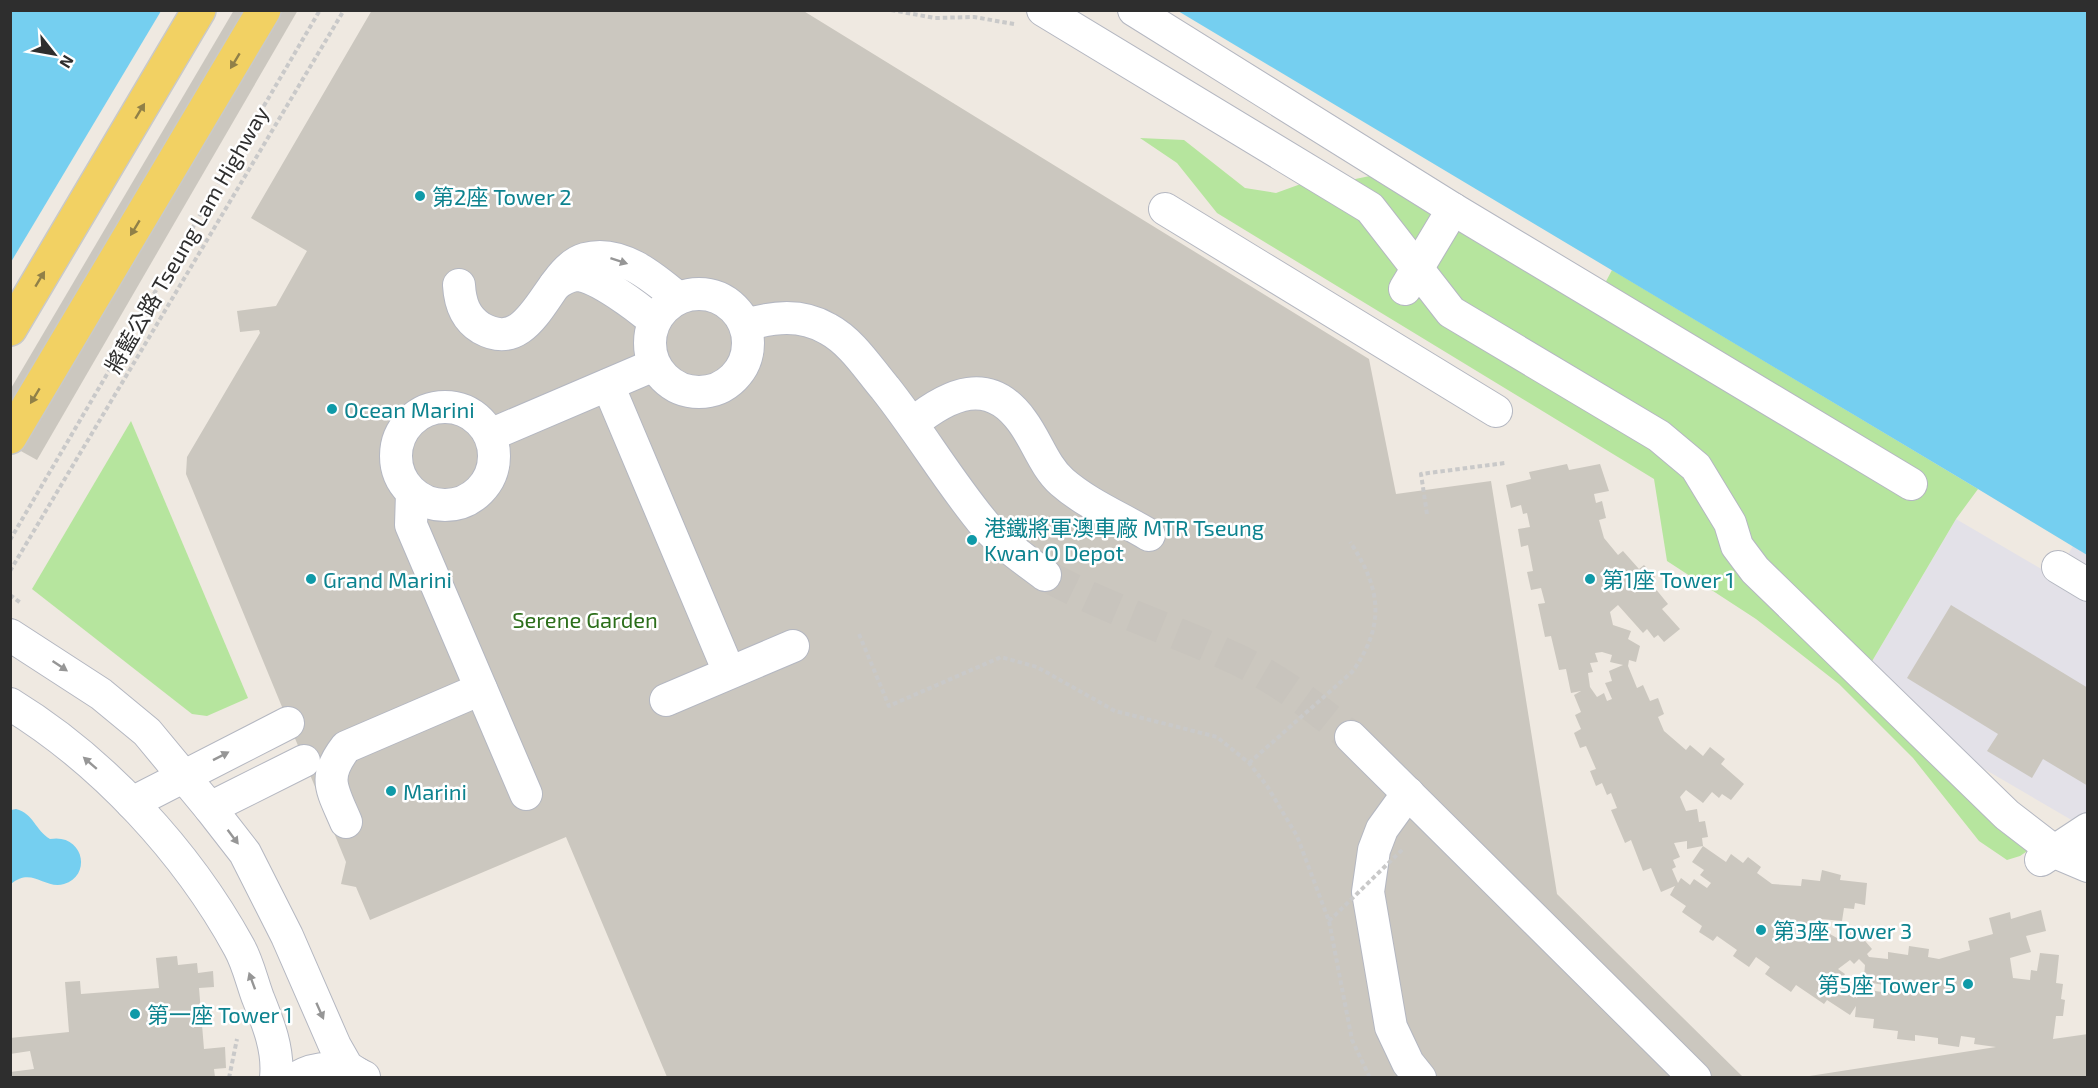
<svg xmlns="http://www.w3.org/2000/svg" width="2098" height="1088" viewBox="0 0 2098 1088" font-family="'Exo 2','Noto Sans TC',sans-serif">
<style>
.industrial{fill:#e3e1e8}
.green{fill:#b6e59e}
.water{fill:#75cff0}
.building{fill:#cbc7bf;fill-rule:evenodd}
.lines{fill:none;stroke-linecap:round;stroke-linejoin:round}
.minor-tunnel{stroke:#c8c4bd;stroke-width:32;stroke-dasharray:32 16;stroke-linecap:butt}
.minor-casing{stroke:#b4b7c1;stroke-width:34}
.major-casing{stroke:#c9c9c9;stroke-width:36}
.path{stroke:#c9c9c9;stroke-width:4;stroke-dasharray:4.5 3;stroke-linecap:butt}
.minor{stroke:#fff;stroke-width:32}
.major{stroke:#f2d163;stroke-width:33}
.path-bridge{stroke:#c9c9c9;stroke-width:4;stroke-dasharray:4.5 3;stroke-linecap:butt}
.oneway{fill:#908048}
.oneway2{fill:#969696}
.culture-dot{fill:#0f9aa8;stroke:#fff;stroke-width:2}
.labels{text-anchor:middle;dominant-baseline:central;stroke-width:5;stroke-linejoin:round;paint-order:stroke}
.culture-label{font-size:22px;fill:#0d838f;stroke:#fff;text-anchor:start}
.street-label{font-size:22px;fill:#2e2e2e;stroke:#fff}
.park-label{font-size:22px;fill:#2c6e1b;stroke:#fff}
</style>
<rect width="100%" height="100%" fill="#efe9e1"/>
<!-- industrial -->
<polygon class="industrial" points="1956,519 2055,577 2073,546 2087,555 2087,829 1955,752 1868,668"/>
<!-- green -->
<g class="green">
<polygon points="1140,138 1184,140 1245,188 1276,193 1309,181 1341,182 1408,168 1603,287 1612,270 1978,489 1956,519 1868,668 2039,843 2020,856 2007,860 1979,841 1913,758 1839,684 1756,619 1667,561 1654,479 1217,213 1177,163"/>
<polygon points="131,421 248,698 207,716 192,714 32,589"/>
</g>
<!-- water -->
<g class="water">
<polygon points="11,10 161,11 11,262 10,11"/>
<polygon points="1178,11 2087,11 2087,555 1978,489"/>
<path d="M16 809C34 814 35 830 50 839 83 833 93 875 64 884 45 890 32 866 11 884V810Z"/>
</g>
<!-- building -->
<g class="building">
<polygon points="234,10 298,10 37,460 10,445 10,390"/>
<polygon points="372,10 802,10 1369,359 1396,494 1491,481 1557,894 1743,1077 667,1077 566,837 370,920 356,887 341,884 346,862 186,474 187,457 260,333 259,330 240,332 237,311 276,306 307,251 251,218"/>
<path d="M1567 464 1569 470 1600 464 1609 491 1594 494 1596 503 1602 501 1606 518 1599 520 1604 538 1618 555 1623 551 1639 569 1644 565 1655 577 1650 582 1668 604 1662 609 1680 629 1664 642 1658 635 1654 638 1647 629 1643 633 1618 605 1610 612 1613 625 1631 631 1628 639 1640 646 1636 662 1629 660 1628 666 1637 688 1643 685 1650 701 1658 698 1664 714 1658 717 1664 731 1686 750 1690 745 1703 756 1710 747 1725 759 1721 764 1744 784 1731 800 1722 794 1719 798 1712 792 1703 803 1686 790 1680 797 1686 811 1697 809 1699 822 1705 821 1708 837 1702 838 1703 846 1687 849V841L1674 843 1680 857 1673 860 1676 867 1672 869 1678 883 1681 878 1690 885 1694 879 1707 888 1711 883 1700 875 1704 870 1692 862 1703 846 1726 862 1731 854 1743 863 1748 857 1761 867 1757 873 1772 884 1801 886 1802 879 1820 881 1822 870 1841 875 1840 880 1867 883 1865 905 1855 903 1854 909 1844 908 1842 921 1821 919V929L1837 938 1848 928 1856 938 1860 935 1872 949 1867 954 1869 957 1888 959V952L1908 955 1909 946 1929 949 1928 957 1939 959 1970 950 1968 941 1993 934 1989 918 2010 912 2011 919 2041 910 2046 931 2026 936 2031 952 2010 958 2013 978 2030 980 2031 970 2037 971 2040 953 2059 955 2056 983 2063 984 2061 999 2065 1000 2063 1016H2056L2053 1039 2088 1034V1077H1803L1996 1047 1974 1044 1975 1038 1961 1036 1959 1047 1938 1044V1038L1915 1035V1041L1897 1039 1898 1031 1873 1028 1874 1019 1855 1017 1856 1006 1850 1015 1827 1000 1824 1004 1796 985 1791 992 1765 974 1770 967 1756 957 1749 967 1733 956 1737 950 1717 936 1713 941 1699 932 1702 926 1682 912 1686 906 1670 895 1675 886 1661 892 1651 868 1643 871 1631 840 1625 843 1611 810 1617 808 1611 793 1607 795 1602 783 1596 786 1590 771 1596 769 1586 746 1580 748 1574 733 1581 729 1575 715 1581 712 1574 695 1581 691 1571 693 1566 669 1559 670 1551 636 1545 637 1538 604 1545 603 1541 588 1531 590 1527 572 1533 571 1528 545 1521 547 1518 529 1530 527 1527 513 1523 514 1521 505 1511 508 1506 485 1531 479 1529 472ZM1602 652 1612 655 1610 662 1623 665 1609 671 1612 681 1605 683 1612 699 1607 701 1604 693 1597 697 1590 687 1588 673 1593 672 1590 663 1598 662 1595 653ZM1859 959 1865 965 1864 976 1874 977 1872 983 1890 986 1889 993 1868 990V996L1858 995 1857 998 1845 990 1849 984 1842 979 1845 974 1838 969 1850 960 1854 964Z"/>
<polygon points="1951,605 2088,688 2088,786 2043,759 2032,778 1987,751 1998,734 1907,678"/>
<polygon points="177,956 178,965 197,963 198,973 213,971 214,987 199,988 204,1049 225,1047 226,1068 214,1069 215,1077 10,1077 10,1072 34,1069 30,1051 10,1054 10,1038 69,1032 65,982 80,981 81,994 159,988 156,958"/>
</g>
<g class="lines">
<!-- minor-tunnel -->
<path class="minor-tunnel" d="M1045 575C1105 608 1171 629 1234 658 1277 678 1315 707 1351 737"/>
<!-- minor casing -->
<g class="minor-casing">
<g id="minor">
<polyline points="1043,10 1370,208 1451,312 1659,436 1696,467 1730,523 1737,546 1755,570 2007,815 2055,852 2088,866"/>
<polyline points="1134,10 1453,209 1911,484"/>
<polyline points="1165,209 1496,411"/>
<path d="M459 285C460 303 465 318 481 328 534 358 546 270 585 259 620 249 653 277 678 298"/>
<path d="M555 285C561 280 567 276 576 275 596 275 639 308 654 321"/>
<polyline points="1405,289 1453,209"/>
<circle cx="699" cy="343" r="49"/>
<path d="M745 325C773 317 801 313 828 329 852 342 868 368 885 388 920 432 949 482 985 525 1002 544 1024 559 1045 575"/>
<polyline points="608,385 729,672"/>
<circle cx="445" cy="456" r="49"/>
<path d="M913 423C949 394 989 375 1022 421 1037 441 1044 466 1062 482 1087 504 1121 518 1149 535"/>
<polyline points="490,435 654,365"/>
<polyline points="412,493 411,525 526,794"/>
<polyline points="2058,567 2088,585"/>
<polyline points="10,635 101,694 147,732 210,808 245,853 287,936 335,1046 347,1067 358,1074"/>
<polyline points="666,700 793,646"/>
<path d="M10 704C103 761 187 852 239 947 248 963 252 982 258 998 268 1023 279 1050 276 1078"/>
<polyline points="1351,737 1695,1078"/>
<polyline points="1408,793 1382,829 1374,850 1368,892 1391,1027 1408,1063 1420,1078"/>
<polyline points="132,803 288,723"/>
<polyline points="210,808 304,761"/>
<path d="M346 822C332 789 322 778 346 747L481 689"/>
<polyline points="2041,860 2088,829"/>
<path d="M296 1078C316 1066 343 1065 364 1077"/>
</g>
</g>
<!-- major casing -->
<g class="major-casing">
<g id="major">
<polyline points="10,329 199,10"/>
<polyline points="10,437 264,10"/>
</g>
</g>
<!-- path -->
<g class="path">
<polyline points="891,10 935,18 974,17 1014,24"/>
<polyline points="1427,514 1421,474 1505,463"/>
<polyline points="10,540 320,10"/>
<polyline points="10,571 344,10"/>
<polyline points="10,595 22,604"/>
<polyline points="859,634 889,706 1001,657 1037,667 1115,711 1217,737 1249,763 1267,786 1297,836 1329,921 1352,1040 1370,1078"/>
<polyline points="229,1078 237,1039"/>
</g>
<!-- minor -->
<use href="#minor" class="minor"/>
<!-- major -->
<use href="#major" class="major"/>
<!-- path-bridge -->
<g class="path-bridge">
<path d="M1249 763 1352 672C1386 625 1381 588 1350 542"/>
<polyline points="1329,921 1404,848"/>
</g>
</g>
<!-- one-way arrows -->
<defs><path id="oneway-solid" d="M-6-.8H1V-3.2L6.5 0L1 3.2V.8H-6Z" transform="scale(1.5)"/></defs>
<g class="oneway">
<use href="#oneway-solid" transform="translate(235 61) rotate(121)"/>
<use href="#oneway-solid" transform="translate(140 111) rotate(-59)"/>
<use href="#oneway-solid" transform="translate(135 228) rotate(121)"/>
<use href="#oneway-solid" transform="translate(40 279) rotate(-59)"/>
<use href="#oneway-solid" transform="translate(35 396) rotate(121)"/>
</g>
<g class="oneway2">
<use href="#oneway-solid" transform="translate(619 261) rotate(18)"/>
<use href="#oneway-solid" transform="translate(60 666) rotate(34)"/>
<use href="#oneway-solid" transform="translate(221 756) rotate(-27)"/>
<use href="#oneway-solid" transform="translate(90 763) rotate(-139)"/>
<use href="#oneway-solid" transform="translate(233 837) rotate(53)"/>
<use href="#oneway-solid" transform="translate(252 981) rotate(-110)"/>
<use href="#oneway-solid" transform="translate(320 1011) rotate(66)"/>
</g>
<!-- markers -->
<g class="culture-dot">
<circle cx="420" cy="196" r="6"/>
<circle cx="332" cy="409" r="6"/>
<circle cx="972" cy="540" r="6"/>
<circle cx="311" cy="579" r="6"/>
<circle cx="1590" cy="579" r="6"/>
<circle cx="391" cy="791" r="6"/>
<circle cx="1761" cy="930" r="6"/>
<circle cx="1968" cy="984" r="6"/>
<circle cx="135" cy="1014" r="6"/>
</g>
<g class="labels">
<!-- culture labels -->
<g class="culture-label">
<text x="432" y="196">第2座 Tower 2</text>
<text x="344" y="409">Ocean Marini</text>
<text x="984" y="527">港鐵將軍澳車廠 MTR Tseung<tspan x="984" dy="25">Kwan O Depot</tspan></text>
<text x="323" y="579">Grand Marini</text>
<text x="1602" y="579">第1座 Tower 1</text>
<text x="403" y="791">Marini</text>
<text x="1773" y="930">第3座 Tower 3</text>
<text x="1956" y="984" text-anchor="end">第5座 Tower 5</text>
<text x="147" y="1014">第一座 Tower 1</text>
</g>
<!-- street labels -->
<g class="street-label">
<text transform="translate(186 239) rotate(-60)">將藍公路 Tseung Lam Highway</text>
</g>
<!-- park labels -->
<g class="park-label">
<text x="585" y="619">Serene Garden</text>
</g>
</g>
<!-- border -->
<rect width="2098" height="1088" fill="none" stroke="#2e2e2e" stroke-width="24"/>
<!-- north arrow -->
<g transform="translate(54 54) rotate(121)" stroke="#ffffff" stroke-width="4.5" paint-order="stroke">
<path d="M0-4.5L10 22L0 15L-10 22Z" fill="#2e2e2e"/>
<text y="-9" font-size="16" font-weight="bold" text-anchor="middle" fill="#2e2e2e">N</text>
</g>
</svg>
